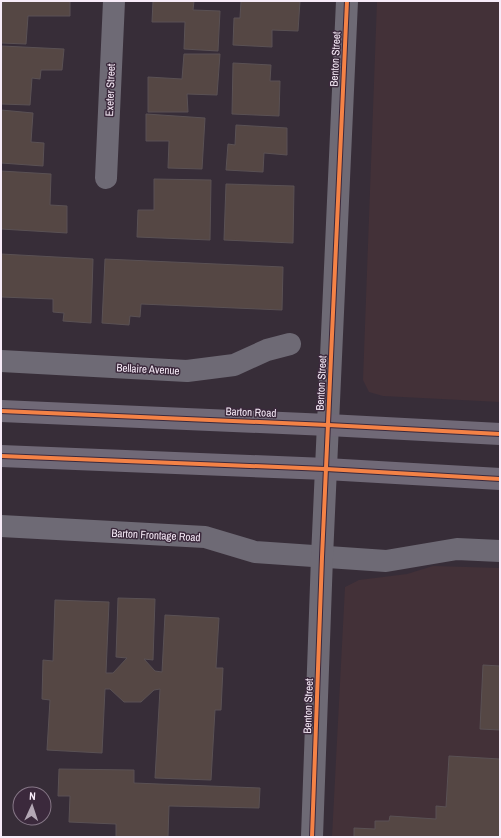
<svg xmlns="http://www.w3.org/2000/svg" width="501" height="838" viewBox="0 0 501 838" font-family="'Archivo Narrow',sans-serif">
<style>
.medical{fill:#433138}
.building{fill:#554744;stroke:#5a5154}
.lines{fill:none;stroke-linecap:round;stroke-linejoin:round}
.minor{stroke:#6e6a75;stroke-width:22}
.major{stroke:#706977;stroke-width:22}
.cycleway-casing{stroke:#3b293c;stroke-width:6}
.cycleway{stroke:#f48246;stroke-width:4}
.labels{text-anchor:middle;dominant-baseline:central;stroke-width:3;stroke-linejoin:round;paint-order:stroke}
.street-label{font-size:11px;fill:#f7ebf8;stroke:#3b293c}
</style>
<rect width="100%" height="100%" fill="#372d38"/>
<!-- medical -->
<g class="medical">
<polygon points="377,1 500,1 500,402 383,396 369,392 363,380"/>
<polygon points="433,566 500,568 500,837 332,837 345,587 359,580 407,574"/>
</g>
<!-- building -->
<g class="building">
<polygon points="2,1 70,1 70,16 28,16 26,44 1,43"/>
<polygon points="153,1 194,1 193,10 220,11 218,51 184,49 185,22 152,22"/>
<polygon points="241,1 300,1 298,31 272,30 272,47 233,45 234,18 240,18"/>
<polygon points="2,46 64,49 62,70 41,70 40,79 32,78 30,105 1,104"/>
<polygon points="184,54 220,54 217,95 187,94 188,112 148,112 148,77 182,79"/>
<polygon points="233,63 271,65 270,81 280,81 279,116 232,114"/>
<polygon points="1,110 33,113 31,142 44,143 43,166 1,163"/>
<polygon points="146,114 205,118 202,169 168,168 169,141 146,141"/>
<polygon points="236,125 287,128 287,155 264,153 263,172 226,170 228,144 235,145"/>
<polygon points="1,171 51,174 50,205 67,206 67,233 1,229"/>
<polygon points="154,179 211,180 210,240 137,237 138,210 154,210"/>
<polygon points="226,184 294,186 293,243 224,240"/>
<polygon points="1,254 93,259 91,323 63,321 64,313 53,312 53,299 1,297"/>
<polygon points="105,259 283,267 282,310 141,304 140,317 130,316 129,325 102,323"/>
<polygon points="118,598 155,599 153,660 144,659 155,671 162,672 165,615 219,618 216,668 223,668 221,710 215,710 211,780 155,778 160,689 154,690 141,702 124,702 110,689 105,689 102,753 47,750 50,700 42,699 43,660 53,661 55,600 109,602 106,673 113,673 127,658 116,657"/>
<polygon points="483,665 500,666 500,730 480,729"/>
<polygon points="449,756 500,759 500,837 354,837 354,828 375,829 375,821 389,821 390,816 436,819 436,806 446,807"/>
<polygon points="59,769 134,770 134,783 260,788 259,808 169,806 168,837 116,837 116,824 69,822 70,796 58,796"/>
</g>
<g class="lines">
<!-- minor -->
<g class="minor">
<polyline points="106,178 114,1"/>
<polyline points="1,361 187,371 234,365 267,350 290,344"/>
<polyline points="1,526 205,537 255,552 386,561 457,549 500,551"/>
<polyline points="312,837 322,557 347,1"/>
</g>
<!-- major -->
<g class="major">
<polyline points="1,411 328,425 500,434"/>
<polyline points="1,456 326,469 500,479"/>
</g>
<!-- cycleway casing -->
<g class="cycleway-casing">
<g id="cycleway">
<polyline points="1,411 328,425 500,434"/>
<polyline points="1,456 326,469 500,479"/>
<polyline points="312,837 322,557 347,1"/>
</g>
</g>
<!-- cycleway -->
<use href="#cycleway" class="cycleway"/>
</g>
<g class="labels">
<!-- street labels -->
<g class="street-label">
<text transform="translate(335 59) rotate(-87)">Benton Street</text>
<text transform="translate(110 90) rotate(-88)">Exeter Street</text>
<text transform="translate(148 369) rotate(3)">Bellaire Avenue</text>
<text transform="translate(321 383) rotate(-87)">Benton Street</text>
<text transform="translate(251 412) rotate(2)">Barton Road</text>
<text transform="translate(156 535) rotate(3)">Barton Frontage Road</text>
<text transform="translate(308 706) rotate(-88)">Benton Street</text>
</g>
</g>
<!-- border -->
<rect width="501" height="838" fill="none" stroke="#f7ebf8" stroke-width="4"/>
<!-- north arrow -->
<g transform="translate(32 806) rotate(3)"><circle r="19" fill="#3b293c" stroke="#867787"/>
<path d="M0-3L7 15L0 10L-7 15Z" fill="#b4a8b5"/>
<text y="-6" font-size="11" font-weight="bold" text-anchor="middle" fill="#f7ebf8">N</text>
</g>
</svg>
